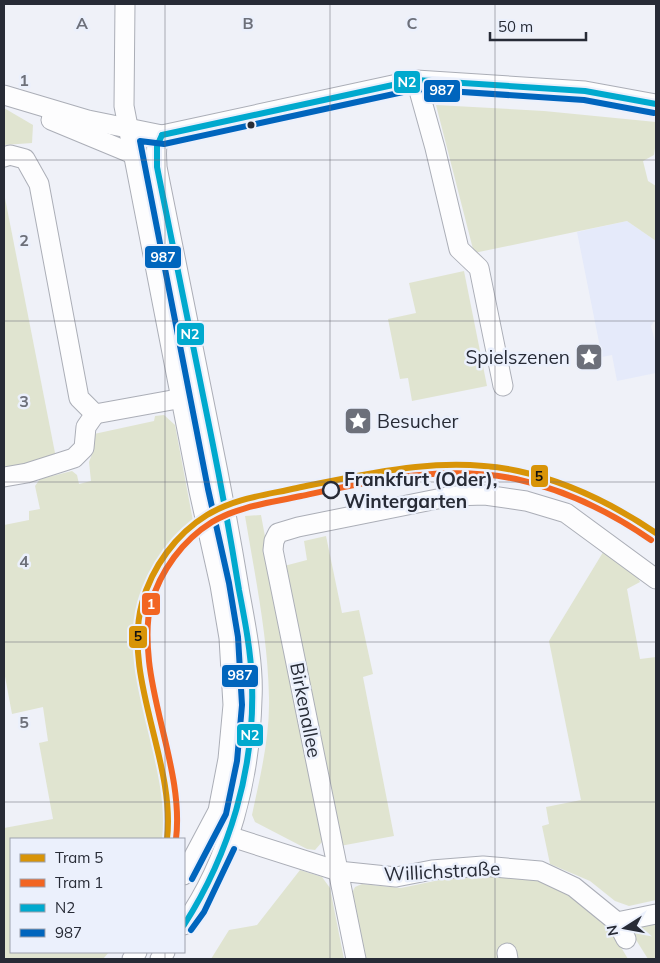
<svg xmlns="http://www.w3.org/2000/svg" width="660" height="963" viewBox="0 0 660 963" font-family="Mulish,sans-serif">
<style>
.built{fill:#e5eafa}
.green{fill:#e0e4d0}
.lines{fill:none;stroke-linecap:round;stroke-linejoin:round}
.minor-casing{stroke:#abaeb7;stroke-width:21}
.minor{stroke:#fdfdfe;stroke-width:19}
.bus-1-casing{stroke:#ebf0fc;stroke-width:10}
.bus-2-casing{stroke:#ebf0fc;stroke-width:10}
.bus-1{stroke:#00a9ce;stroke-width:6}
.bus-2{stroke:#0065bd;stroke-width:6}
.tram-1-casing{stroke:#ebf0fc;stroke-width:10}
.tram-2-casing{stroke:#ebf0fc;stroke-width:10}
.tram-1{stroke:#d89408;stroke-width:6}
.tram-2{stroke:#f26522;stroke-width:6}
.grid{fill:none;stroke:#6d707a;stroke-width:1;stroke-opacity:0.55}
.bus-dot{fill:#272b36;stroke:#ebf0fc;stroke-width:2}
.stop-dot{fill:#ebf0fc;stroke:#272b36;stroke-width:2.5}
.labels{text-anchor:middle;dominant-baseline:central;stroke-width:5;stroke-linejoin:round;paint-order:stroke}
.poi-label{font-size:19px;fill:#272b36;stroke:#ebf0fc;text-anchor:end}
.stop-label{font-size:19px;font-weight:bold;fill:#272b36;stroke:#ebf0fc;text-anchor:start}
.street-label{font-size:19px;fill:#272b36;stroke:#ebf0fc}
.grid-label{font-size:16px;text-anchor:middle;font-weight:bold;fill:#6d707a;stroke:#ebf0fc;stroke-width:5;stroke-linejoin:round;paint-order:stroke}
.line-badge{stroke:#ebf0fc;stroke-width:2}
.badge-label{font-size:14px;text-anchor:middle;font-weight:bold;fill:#fff}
.pale-badge-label{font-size:14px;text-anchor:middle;font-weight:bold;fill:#111}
</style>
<rect width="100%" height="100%" fill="#eff1f8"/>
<!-- built -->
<polygon class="built" points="627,221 656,241 656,318 651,326 656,345 656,373 617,381 612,355 602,357 577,232"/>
<!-- green -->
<g class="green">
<polygon points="436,105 544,111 656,122 656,141 654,155 643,161 648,181 656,186 656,241 627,221 474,253"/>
<polygon points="4,108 33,125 32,143 4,145"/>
<polygon points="4,193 56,458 4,471"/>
<polygon points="464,271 487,386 412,401 408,378 400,379 388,319 416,313 409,283"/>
<path d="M164 415 175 425 193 521C151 554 132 601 137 655 138 672 143 690 146 707 152 738 158 769 164 800L166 818 164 839H11V952H109L103 959H4V828L53 819 39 743 48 741 43 707 12 714 4 671V525L29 520V511L40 509 35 486 40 479 72 471 77 475 79 484 91 481 89 462 94 449 92 438 94 434 154 421 155 416Z"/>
<path d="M261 515 322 842 315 850 307 849 255 822 252 815C260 777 270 737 269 698 268 637 255 576 245 516Z"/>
<polygon points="326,536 342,613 359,610 373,674 363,677 394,836 340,846 284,566 307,560 304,541"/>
<polygon points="605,549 638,577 640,582 627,589 640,659 656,657 656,900 629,906 615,901 590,881 550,864 542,826 549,824 546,807 581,800 549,641"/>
<polygon points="300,870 322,877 330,888 344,959 211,959 229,930 257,925"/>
<path d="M495 876C508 877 524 877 537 880 581 892 607 921 628 959H364L351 895 355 887 362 884 401 888 449 878Z"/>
<polygon points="656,921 656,959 648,959 633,935 633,930 644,923"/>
</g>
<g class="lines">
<!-- minor casing -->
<g class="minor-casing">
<g id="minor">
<polyline points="125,4 124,106 199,491 220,585 229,638 233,705 228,759 218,811 184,875"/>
<polyline points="416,80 435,148 459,249 479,268 503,386"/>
<polyline points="4,95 88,120 162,135 416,80 585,91 656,104"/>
<polyline points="51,120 133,154"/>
<path d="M162 135C154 142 157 157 157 167 175 255 192 344 210 432 221 486 231 540 240 594 246 627 254 666 252 699 250 779 230 859 184 925"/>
<polyline points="4,157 10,155 25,159 39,184 79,398 95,414 194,396"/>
<polyline points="4,477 27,473 74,458 84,448 86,427 95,414"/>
<polyline points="219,833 338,871 396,877 432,870 483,866 540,871 574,887 617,922 626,939"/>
<polyline points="617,922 656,914"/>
<polyline points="507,953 508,959"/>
<polyline points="132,959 137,952"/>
<polyline points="160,959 165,952"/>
<polyline points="356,959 273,550 274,541 278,533 298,527 452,496 485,495 526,501 566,513 656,579"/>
</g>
</g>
<!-- minor -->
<use href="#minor" class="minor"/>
<!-- bus-1 casing -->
<g class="bus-1-casing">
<g id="bus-1">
<path d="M162 135 157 146V167C175 258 193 349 212 440 222 490 231 540 239 590 245 621 251 652 252 683 255 769 230 853 184 925"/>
<polyline points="162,135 416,80 585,91 656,104"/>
</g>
</g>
<!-- bus-2 casing -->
<g class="bus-2-casing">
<g id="bus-2">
<polyline points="192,879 226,814 237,761 242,705 238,637 229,583 208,489 140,141 164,144 417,89 584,100 654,113"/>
<polyline points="191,930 204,912 234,849"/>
</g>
</g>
<!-- bus-1 -->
<use href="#bus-1" class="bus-1"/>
<!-- bus-2 -->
<use href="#bus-2" class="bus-2"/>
<!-- tram-1 casing -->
<g class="tram-1-casing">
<path id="tram-1" d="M167 839C176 763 122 678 142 603 152 567 176 534 207 515 235 498 266 495 297 488 370 473 444 455 518 471 569 482 613 504 656 533"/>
</g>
<!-- tram-2 casing -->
<g class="tram-2-casing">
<path id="tram-2" d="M176 839C183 782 155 718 149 661 147 642 146 622 151 604 160 571 183 540 212 522 239 506 270 503 301 496 372 481 444 464 516 479 566 490 609 511 651 540"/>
</g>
<!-- tram-1 -->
<use href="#tram-1" class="tram-1"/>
<!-- tram-2 -->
<use href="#tram-2" class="tram-2"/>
</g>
<!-- grid -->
<path class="grid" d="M165 4V839M330 4V959M495 4V959M4 160H656M4 321H656M4 482H656M4 642H656M4 802H656M165 952V959"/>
<!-- icons -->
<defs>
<g id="sight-square" transform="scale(1.4375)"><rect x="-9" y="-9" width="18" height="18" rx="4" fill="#6d707a" stroke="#ebf0fc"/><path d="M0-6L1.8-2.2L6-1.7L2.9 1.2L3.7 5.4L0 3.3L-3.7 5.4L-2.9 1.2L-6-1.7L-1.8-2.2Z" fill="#fff"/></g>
</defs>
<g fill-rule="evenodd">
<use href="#sight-square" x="589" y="357"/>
<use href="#sight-square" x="358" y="421"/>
</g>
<!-- markers -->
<circle class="bus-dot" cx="251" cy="125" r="4.5"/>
<circle class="stop-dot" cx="331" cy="490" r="8"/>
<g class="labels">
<!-- poi labels -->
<g class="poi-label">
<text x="570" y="357">Spielszenen</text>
<text x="377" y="421" text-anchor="start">Besucher</text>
</g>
<!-- stop labels -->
<g class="stop-label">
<text x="344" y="479">Frankfurt (Oder),<tspan x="344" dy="22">Wintergarten</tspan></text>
</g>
<!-- street labels -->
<g class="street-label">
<text transform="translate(306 710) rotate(79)">Birkenallee</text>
<text transform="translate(442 871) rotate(-3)">Willichstraße</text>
</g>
</g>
<g class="grid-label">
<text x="82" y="29">A</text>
<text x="248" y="29">B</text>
<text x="412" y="29">C</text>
<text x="24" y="86">1</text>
<text x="24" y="246">2</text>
<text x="24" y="407">3</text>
<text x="24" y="567">4</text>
<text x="24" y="728">5</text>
</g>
<g class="line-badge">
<rect x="393" y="70" width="28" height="24" rx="5" fill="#00a9ce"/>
<rect x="423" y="79" width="38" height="24" rx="5" fill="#0065bd"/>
<rect x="144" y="245" width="38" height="24" rx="5" fill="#0065bd"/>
<rect x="176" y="322" width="29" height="24" rx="5" fill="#00a9ce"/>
<rect x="530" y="464" width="19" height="24" rx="5" fill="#d89408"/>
<rect x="141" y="592" width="20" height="24" rx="5" fill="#f26522"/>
<rect x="128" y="625" width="20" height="24" rx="5" fill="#d89408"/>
<rect x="221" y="664" width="38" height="24" rx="5" fill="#0065bd"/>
<rect x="236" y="723" width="28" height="24" rx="5" fill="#00a9ce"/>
</g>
<g class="badge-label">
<text x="407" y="87">N2</text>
<text x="442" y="95">987</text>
<text x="163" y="262">987</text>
<text x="190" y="339">N2</text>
<text x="151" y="609">1</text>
<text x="240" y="680">987</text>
<text x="250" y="740">N2</text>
</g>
<g class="pale-badge-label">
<text x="539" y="481">5</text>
<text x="138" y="641">5</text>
</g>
<!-- border -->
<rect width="660" height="963" fill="none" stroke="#272b36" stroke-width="10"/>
<!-- legend -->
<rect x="10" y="838" width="175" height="115" fill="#ebf0fc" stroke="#9da1ad"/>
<rect x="20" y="854" width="25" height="8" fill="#d89408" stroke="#9da1ad"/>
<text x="55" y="863" font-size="15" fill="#272b36">Tram 5</text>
<rect x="20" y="879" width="25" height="8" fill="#f26522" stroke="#9da1ad"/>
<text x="55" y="888" font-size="15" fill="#272b36">Tram 1</text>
<rect x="20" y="904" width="25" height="8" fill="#00a9ce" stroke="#9da1ad"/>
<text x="55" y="913" font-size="15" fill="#272b36">N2</text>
<rect x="20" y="929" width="25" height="8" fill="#0065bd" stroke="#9da1ad"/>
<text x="55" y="938" font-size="15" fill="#272b36">987</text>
<!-- north arrow -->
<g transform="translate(625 928) rotate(259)" stroke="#ebf0fc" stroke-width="4" paint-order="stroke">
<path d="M0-4L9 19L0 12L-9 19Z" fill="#272b36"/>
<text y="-8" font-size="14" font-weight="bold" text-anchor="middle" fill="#272b36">N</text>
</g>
<!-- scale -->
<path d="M490 32v8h96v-8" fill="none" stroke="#272b36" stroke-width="2.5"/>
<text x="498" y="32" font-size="15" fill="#272b36" stroke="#ebf0fc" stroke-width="4" paint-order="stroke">50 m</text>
</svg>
